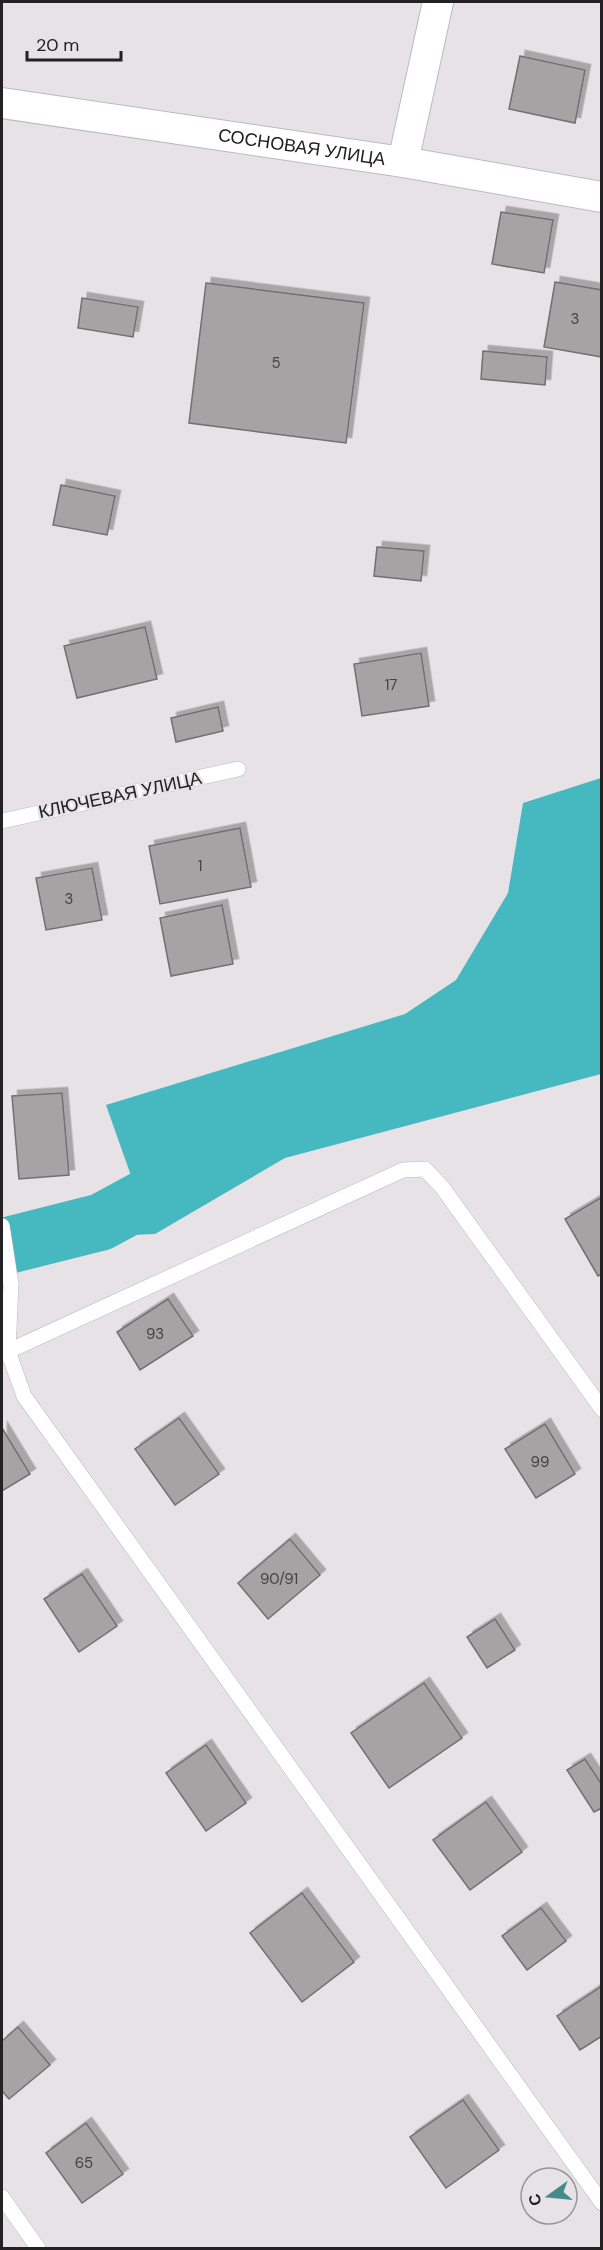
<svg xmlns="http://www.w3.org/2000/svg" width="603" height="2250" viewBox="0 0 603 2250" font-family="'DM Sans',sans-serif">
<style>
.water{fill:#46b8c0}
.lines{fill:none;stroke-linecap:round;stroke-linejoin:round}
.river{stroke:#46b8c0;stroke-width:57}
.building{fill:#a7a3a5;stroke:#736f71;stroke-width:1.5;filter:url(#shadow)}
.service-casing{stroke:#bebabc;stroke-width:16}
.minor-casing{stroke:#bebabc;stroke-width:32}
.service{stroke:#fff;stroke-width:15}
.minor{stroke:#fff;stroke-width:30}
.labels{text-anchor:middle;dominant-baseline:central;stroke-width:4.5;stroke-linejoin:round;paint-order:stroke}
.number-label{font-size:15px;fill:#444243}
.street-label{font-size:18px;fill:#232122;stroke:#e7e2e5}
</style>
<defs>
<filter id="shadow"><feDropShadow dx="5.5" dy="-5.5" stdDeviation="0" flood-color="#0004"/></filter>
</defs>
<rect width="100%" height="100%" fill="#e7e2e5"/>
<!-- water -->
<polygon class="water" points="601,778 601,1074 285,1158 155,1234 107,1236 94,1206 135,1187 106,1105 405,1014 456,980 508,893 523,803"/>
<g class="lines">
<!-- river -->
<polyline class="river" points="2,1247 101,1222 171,1184"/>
</g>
<!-- building -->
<g class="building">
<polygon points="520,56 585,70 575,123 509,109"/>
<polygon points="501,212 553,220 544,273 492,264"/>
<polygon points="555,282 602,290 602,357 544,347"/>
<polygon points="206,283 364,303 346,443 189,423"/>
<polygon points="82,298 138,307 133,337 78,328"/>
<polygon points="483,351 547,357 545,385 481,379"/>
<polygon points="61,485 115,496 107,535 53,525"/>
<polygon points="377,547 424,551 421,581 374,576"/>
<polygon points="145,627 157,679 77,698 64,646"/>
<polygon points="421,653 429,706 362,716 354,664"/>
<polygon points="218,707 223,731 176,742 171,718"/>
<polygon points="240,828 251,887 160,904 149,846"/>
<polygon points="92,868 102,920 46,930 36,878"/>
<polygon points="222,905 233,964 171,976 160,918"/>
<polygon points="62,1093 69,1175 19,1179 12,1096"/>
<polygon points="602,1197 602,1274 598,1276 565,1219"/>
<polygon points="168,1299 193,1336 140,1370 117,1332"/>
<polygon points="179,1418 219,1474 175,1505 135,1449"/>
<polygon points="545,1424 575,1474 536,1498 505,1449"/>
<polygon points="2,1428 30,1474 2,1491"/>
<polygon points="290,1539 320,1575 268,1619 238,1583"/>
<polygon points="82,1574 117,1626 79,1652 44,1599"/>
<polygon points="495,1619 515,1650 487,1668 467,1637"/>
<polygon points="424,1683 462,1738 389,1788 351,1733"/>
<polygon points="206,1745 246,1803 206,1831 166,1773"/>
<polygon points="585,1759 602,1785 602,1808 594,1812 567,1770"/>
<polygon points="486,1802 522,1852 470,1890 433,1840"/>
<polygon points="302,1893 354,1962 302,2002 250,1933"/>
<polygon points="541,1908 566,1941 527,1970 502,1936"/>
<polygon points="602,1986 602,2036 580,2050 557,2016"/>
<polygon points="18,2027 50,2065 9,2099 2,2091 2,2041"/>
<polygon points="463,2100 499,2150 446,2188 410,2137"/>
<polygon points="86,2123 123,2174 82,2203 46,2153"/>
</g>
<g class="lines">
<!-- service casing -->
<g class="service-casing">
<g id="service">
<polyline points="2,821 238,769"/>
<polyline points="2,1226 11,1284 8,1351 24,1396 602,2203"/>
<polyline points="2,1354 403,1170 425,1169 442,1187 602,1409"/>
<polyline points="2,2197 38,2248"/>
</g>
</g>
<!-- minor casing -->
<g class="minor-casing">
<g id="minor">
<path id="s1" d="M2 103 403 162 602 197"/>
<polyline points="403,162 438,2"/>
</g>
</g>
<!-- service -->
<use href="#service" class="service"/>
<!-- minor -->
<use href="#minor" class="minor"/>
</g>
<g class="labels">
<!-- number labels -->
<g class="number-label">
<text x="575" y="319">3</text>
<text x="276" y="363">5</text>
<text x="391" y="685">17</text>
<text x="200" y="866">1</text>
<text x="69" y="899">3</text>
<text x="155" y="1334">93</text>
<text x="540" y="1462">99</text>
<text x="279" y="1579">90/91</text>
<text x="84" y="2163">65</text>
</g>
<!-- street labels -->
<g class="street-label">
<text stroke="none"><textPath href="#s1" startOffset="303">СОСНОВАЯ УЛИЦА</textPath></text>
<text transform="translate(120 795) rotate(-12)">КЛЮЧЕВАЯ УЛИЦА</text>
</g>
</g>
<!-- border -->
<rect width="603" height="2250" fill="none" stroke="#232122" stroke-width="6"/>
<!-- north arrow -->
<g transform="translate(549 2196) rotate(255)"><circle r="28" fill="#e7e2e5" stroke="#999597" stroke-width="1.5"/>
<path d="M0-4.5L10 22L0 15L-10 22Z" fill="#438b8f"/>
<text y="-9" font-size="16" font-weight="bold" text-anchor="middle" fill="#232122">С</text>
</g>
<!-- scale -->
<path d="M27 51v9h94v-9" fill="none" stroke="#232122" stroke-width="3"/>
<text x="36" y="51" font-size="18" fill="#232122" stroke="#e7e2e5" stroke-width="4.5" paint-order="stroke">20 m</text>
</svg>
